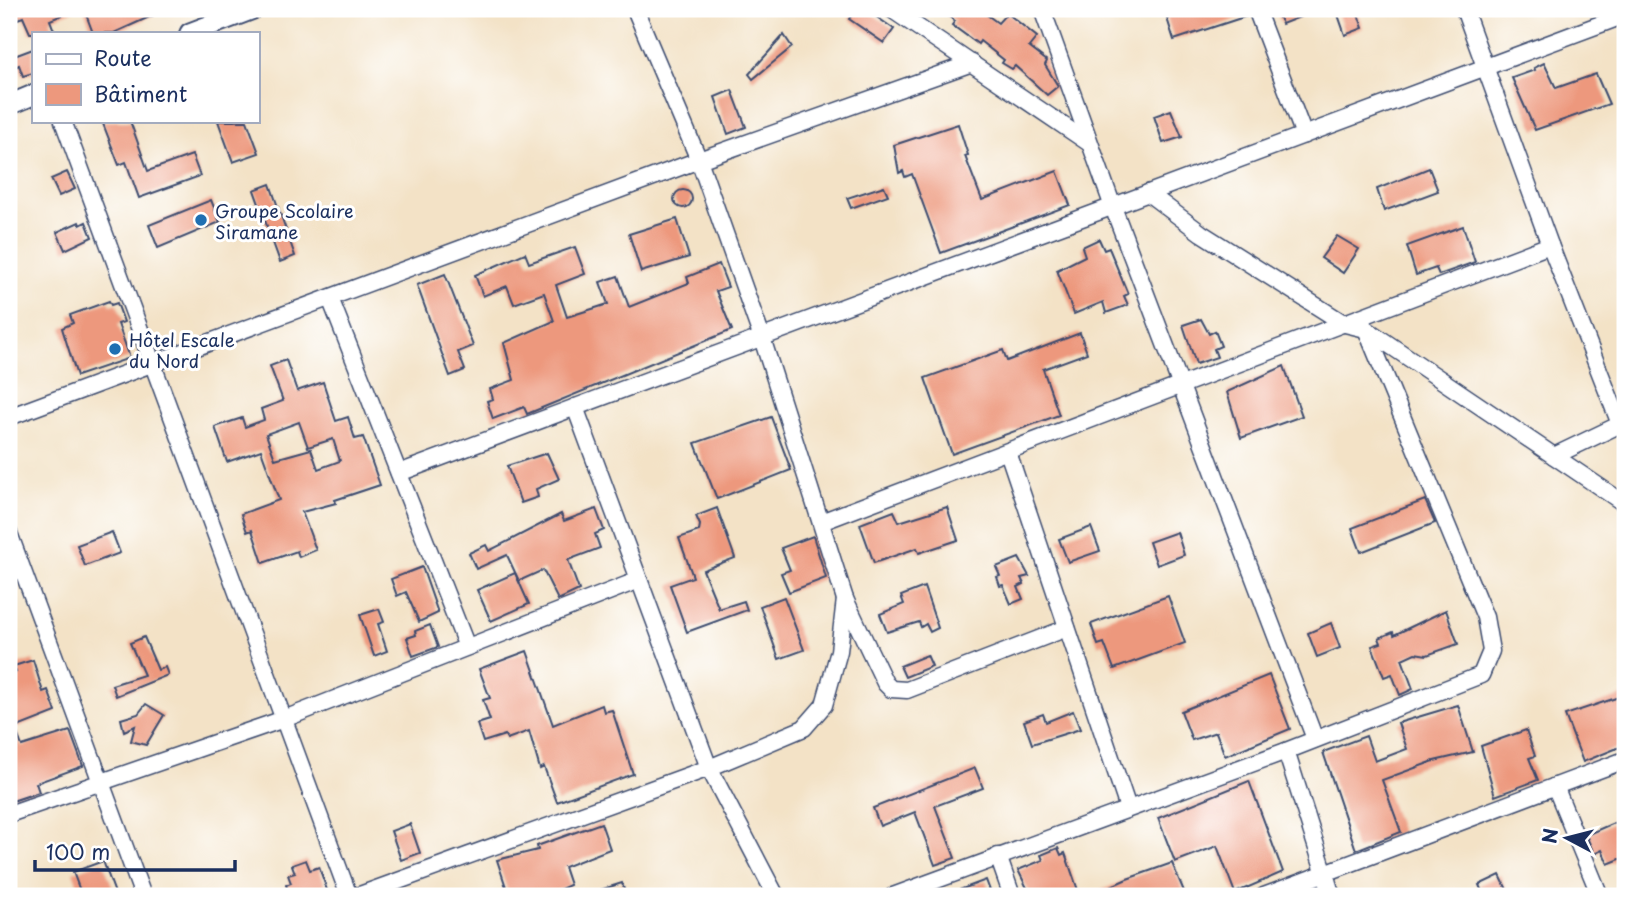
<svg xmlns="http://www.w3.org/2000/svg" width="1634" height="905" viewBox="0 0 1634 905" font-family="'Playpen Sans',sans-serif">
<style>
.building{fill:#ed987d;fill-rule:evenodd}
.lines{fill:none;stroke-linecap:round;stroke-linejoin:round}
.minor-casing{stroke:#3b4a6e;stroke-width:19}
.major-casing{stroke:#3b4a6e;stroke-width:23}
.minor{stroke:#fff;stroke-width:16}
.major{stroke:#fff;stroke-width:19}
.poi-dot{fill:#1f6fb2;stroke:#fff;stroke-width:2.5}
.labels{text-anchor:middle;dominant-baseline:central;stroke-width:6;stroke-linejoin:round;paint-order:stroke}
.poi-label{font-size:18px;fill:#1b2f5e;stroke:#fff;text-anchor:start}
</style>
<rect width="100%" height="100%" fill="#fff"/>
<filter id="ink" filterUnits="userSpaceOnUse"><feTurbulence type="fractalNoise" baseFrequency=".0143" numOctaves="2"/><feDisplacementMap in="SourceGraphic" scale="14" xChannelSelector="R" yChannelSelector="G"/><feConvolveMatrix kernelMatrix="1 2 1 2 8 2 1 2 1" color-interpolation-filters="sRGB"/></filter>
<filter id="wash" filterUnits="userSpaceOnUse"><feTurbulence type="fractalNoise" baseFrequency=".00686" numOctaves="4" result="noise"/><feDisplacementMap in="SourceGraphic" scale="28" xChannelSelector="R" yChannelSelector="G"/><feGaussianBlur stdDeviation="1.57" result="paint"/><feColorMatrix in="noise" values="0 0 0 0 0 0 0 0 0 0 0 0 0 0 0 0 0 1.4 0 .05"/><feComposite in="paint" operator="in"/></filter>
<g filter="url(#wash)">
<rect width="100%" height="100%" fill="#f3e2c6"/>
<g id="blocks">
<!-- building -->
<g class="building">
<polygon points="9,9 77,9 50,20 55,33 30,33 23,17 9,22"/>
<polygon points="84,9 167,9 114,33 93,33"/>
<polygon points="856,9 865,9 894,29 884,43 849,19"/>
<polygon points="939,9 979,9 998,23 1007,13 1037,37 1029,47 1047,61 1045,65 1058,86 1047,95 1015,66 1012,69 1002,63 1004,60 980,41 978,44 952,25 955,21"/>
<polygon points="1164,9 1246,9 1247,16 1174,40"/>
<polygon points="1275,9 1320,9 1282,24"/>
<polygon points="1336,9 1356,9 1363,28 1345,35"/>
<polygon points="784,35 792,47 753,79 749,74"/>
<polygon points="33,49 33,73 23,76 19,65 9,70 9,58"/>
<polygon points="1544,63 1556,88 1596,74 1609,104 1535,130 1512,78 1535,70 1534,68"/>
<polygon points="732,90 746,127 728,134 715,97"/>
<polygon points="1171,110 1182,137 1163,143 1154,116"/>
<polygon points="102,121 130,121 148,171 192,155 200,176 139,198 126,162 119,165"/>
<polygon points="218,121 247,121 259,153 233,162"/>
<polygon points="958,124 968,155 965,156 982,200 1057,171 1070,205 941,253 912,174 905,177 903,171 899,173 894,145"/>
<polygon points="1429,168 1438,191 1384,211 1377,189"/>
<polygon points="67,172 75,189 59,196 51,179"/>
<polygon points="270,184 295,256 280,262 254,190"/>
<polygon points="884,186 888,195 851,208 847,198"/>
<circle cx="683" cy="199" r="9"/>
<polygon points="211,200 220,222 158,248 149,225"/>
<polygon points="677,219 689,257 641,272 629,234"/>
<polygon points="79,222 80,225 86,222 92,237 65,250 57,232"/>
<polygon points="1463,226 1475,262 1439,275 1436,268 1416,275 1407,246"/>
<polygon points="1337,236 1359,249 1343,273 1321,258"/>
<polygon points="1099,239 1104,250 1109,248 1128,294 1124,296 1128,305 1106,313 1103,302 1074,314 1057,270 1085,256 1082,247"/>
<polygon points="575,247 585,274 556,285 567,317 608,304 600,282 618,276 629,307 689,283 687,277 719,264 728,287 716,291 732,330 527,414 524,407 493,419 487,401 493,399 490,389 514,380 504,343 554,321 544,293 514,304 507,286 483,296 475,275 525,253 529,263"/>
<polygon points="445,274 473,346 458,352 465,370 450,376 417,285"/>
<polygon points="109,301 111,305 117,303 124,322 118,324 130,358 77,376 62,328 73,323 70,315"/>
<polygon points="1201,319 1209,334 1215,331 1221,346 1214,349 1217,357 1196,364 1183,325"/>
<polygon points="1080,333 1087,353 1043,369 1059,415 952,454 925,378 1003,350 1007,361"/>
<path d="M286 360 297 391 323 382 336 421 348 417 355 439 363 437 380 485 335 500 336 503 302 512 316 550 299 557 297 551 263 563 252 530 247 532 241 514 279 500 261 450 227 462 215 427 242 418 245 427 264 420 261 409 283 401 270 366ZM299 422 308 447 333 439 340 461 318 469 311 449 275 459 266 434Z"/>
<polygon points="1284,366 1302,416 1241,438 1227,392"/>
<polygon points="771,417 791,470 717,499 695,443"/>
<polygon points="547,453 559,479 536,489 538,497 521,503 507,466"/>
<polygon points="1425,500 1435,523 1361,552 1352,528"/>
<polygon points="947,507 958,540 919,553 917,548 874,563 860,524 894,511 899,522"/>
<polygon points="717,508 735,558 703,570 719,609 744,601 747,610 687,632 670,585 693,577 679,538 699,531 700,525 696,516"/>
<polygon points="596,509 604,530 595,534 600,548 568,560 579,590 558,600 543,570 519,581 507,555 476,569 469,553 486,545 489,551 561,514 564,521"/>
<polygon points="1091,527 1100,551 1068,562 1059,539"/>
<polygon points="112,532 120,553 85,566 77,545"/>
<polygon points="1177,532 1184,555 1157,565 1149,542"/>
<polygon points="813,536 826,578 789,592 781,573 790,570 781,548"/>
<polygon points="1019,558 1029,576 1021,578 1024,584 1018,587 1023,599 1011,604 1003,585 1000,586 997,577 1000,576 996,567"/>
<polygon points="422,567 438,613 419,622 406,592 397,596 391,579"/>
<polygon points="515,573 529,604 491,621 477,590"/>
<polygon points="924,587 938,628 930,632 926,624 921,627 919,622 887,632 880,614 904,604 901,596"/>
<polygon points="1168,596 1185,643 1114,669 1104,643 1098,645 1091,624"/>
<polygon points="784,597 804,650 779,659 760,606"/>
<polygon points="379,609 384,622 378,624 387,651 374,656 360,615"/>
<polygon points="1446,610 1458,644 1427,655 1415,653 1402,659 1413,689 1400,695 1392,674 1384,677 1372,646 1381,643 1379,638 1393,632 1394,635"/>
<polygon points="1331,623 1340,648 1317,657 1308,633"/>
<polygon points="430,625 438,647 413,656 407,638 416,635 415,631"/>
<polygon points="144,637 158,670 165,667 168,675 116,696 112,685 144,675 130,643"/>
<polygon points="527,651 553,725 602,705 604,712 612,710 633,774 557,802 544,767 540,769 529,731 507,739 505,735 483,742 477,724 490,720 483,700 490,698 479,669"/>
<polygon points="927,655 932,666 905,677 900,666"/>
<polygon points="33,660 43,692 48,690 56,712 15,728 22,746 70,731 83,766 36,783 39,792 9,802 9,674 16,672 14,666"/>
<polygon points="1269,675 1290,729 1225,756 1216,732 1192,740 1181,711"/>
<polygon points="1625,695 1625,713 1622,714 1625,745 1583,762 1565,715"/>
<polygon points="146,704 164,715 146,745 131,741 135,726 124,731 121,719 138,714"/>
<polygon points="1458,705 1473,752 1434,761 1382,780 1401,832 1356,850 1323,752 1366,736 1375,761 1407,749 1398,723"/>
<polygon points="1073,711 1080,729 1032,744 1024,721 1043,714 1046,722"/>
<polygon points="1526,730 1535,756 1529,758 1538,780 1495,796 1481,746"/>
<polygon points="975,768 983,788 935,806 955,858 935,865 915,812 880,826 873,808"/>
<polygon points="1249,781 1283,872 1235,893 1217,846 1175,862 1158,818"/>
<polygon points="1625,818 1625,857 1608,864 1602,850 1594,854 1586,835"/>
<polygon points="601,823 610,849 564,867 570,885 545,896 509,896 497,860 538,850 537,846"/>
<polygon points="410,824 420,853 401,860 391,831"/>
<polygon points="1058,848 1061,855 1065,853 1080,896 1031,896 1018,870 1043,860 1041,855"/>
<polygon points="306,860 310,870 319,867 329,896 290,896 286,885 291,883 288,875 295,873 292,865"/>
<polygon points="103,861 116,896 82,896 73,872"/>
<polygon points="1172,863 1186,896 1089,896 1127,879"/>
<polygon points="1500,875 1510,896 1484,896 1479,885"/>
<polygon points="986,880 992,896 946,896 946,895"/>
<polygon points="622,883 626,896 588,896 587,894"/>
</g>
</g>
</g>
<g filter="url(#ink)">
<use href="#blocks" fill-opacity="0" stroke="#3b4a6e" stroke-width="2"/>
<g class="lines">
<!-- minor casing -->
<g class="minor-casing">
<g id="minor">
<polyline points="635,9 699,160 762,338 845,599 885,683 891,689 907,690 1067,628"/>
<polyline points="891,9 1089,143"/>
<polyline points="1042,9 1113,207 1315,739"/>
<polyline points="1256,9 1304,135"/>
<polyline points="1464,9 1550,245 1620,424"/>
<polyline points="63,121 349,896"/>
<polyline points="1148,193 1201,233 1345,324 1366,329 1625,504"/>
<polyline points="330,298 467,647"/>
<polyline points="575,407 709,768 776,896"/>
<polyline points="9,417 699,160 972,63"/>
<polyline points="1008,452 1128,808"/>
<polyline points="1554,456 1625,422"/>
<polyline points="399,473 1625,15"/>
<polyline points="821,522 1550,245"/>
<polyline points="9,533 143,896"/>
<polyline points="1286,751 1332,896"/>
<polyline points="1555,786 1600,896"/>
<polyline points="9,814 284,719 639,580"/>
<polyline points="998,856 1012,896"/>
<polyline points="357,896 709,768 804,728 824,705 839,651 845,599"/>
<polyline points="893,896 1286,751 1481,675 1491,651 1485,617 1366,329"/>
<polyline points="1264,896 1625,760"/>
</g>
</g>
<!-- major casing -->
<g class="major-casing">
<g id="major">
<polyline points="190,33 253,9"/>
<polyline points="9,105 33,95"/>
</g>
</g>
<!-- minor -->
<use href="#minor" class="minor"/>
<!-- major -->
<use href="#major" class="major"/>
</g>
</g>
<!-- markers -->
<g class="poi-dot">
<circle cx="201" cy="220" r="7"/>
<circle cx="115" cy="349" r="7"/>
</g>
<g class="labels">
<!-- poi labels -->
<g class="poi-label">
<text x="215" y="210">Groupe Scolaire<tspan x="215" dy="21">Siramane</tspan></text>
<text x="129" y="339">Hôtel Escale<tspan x="129" dy="21">du Nord</tspan></text>
</g>
</g>
<!-- margin -->
<rect width="1634" height="905" fill="none" stroke="#fff" stroke-width="35"/>
<!-- legend -->
<rect x="32" y="32" width="228" height="91" fill="#ffffff" stroke="#a4acbf" stroke-width="2"/>
<rect x="46" y="54" width="35" height="10" fill="#ffffff" stroke="#a4acbf" stroke-width="2"/>
<text x="94" y="66" font-size="21" fill="#1b2f5e">Route</text>
<rect x="46" y="84" width="35" height="21" fill="#ed987d" stroke="#a4acbf" stroke-width="2"/>
<text x="94" y="102" font-size="21" fill="#1b2f5e">Bâtiment</text>
<!-- north arrow -->
<g transform="translate(1567 838) rotate(277)" stroke="#ffffff" stroke-width="5" paint-order="stroke">
<path d="M0-5L12 26L0 18L-12 26Z" fill="#1b2f5e"/>
<text y="-10" font-size="19" font-weight="bold" text-anchor="middle" fill="#1b2f5e">N</text>
</g>
<!-- scale -->
<path d="M35 860v10h200v-10" fill="none" stroke="#1b2f5e" stroke-width="3.5"/>
<text x="46" y="860" font-size="21" fill="#1b2f5e" stroke="#ffffff" stroke-width="5" paint-order="stroke">100 m</text>
</svg>
